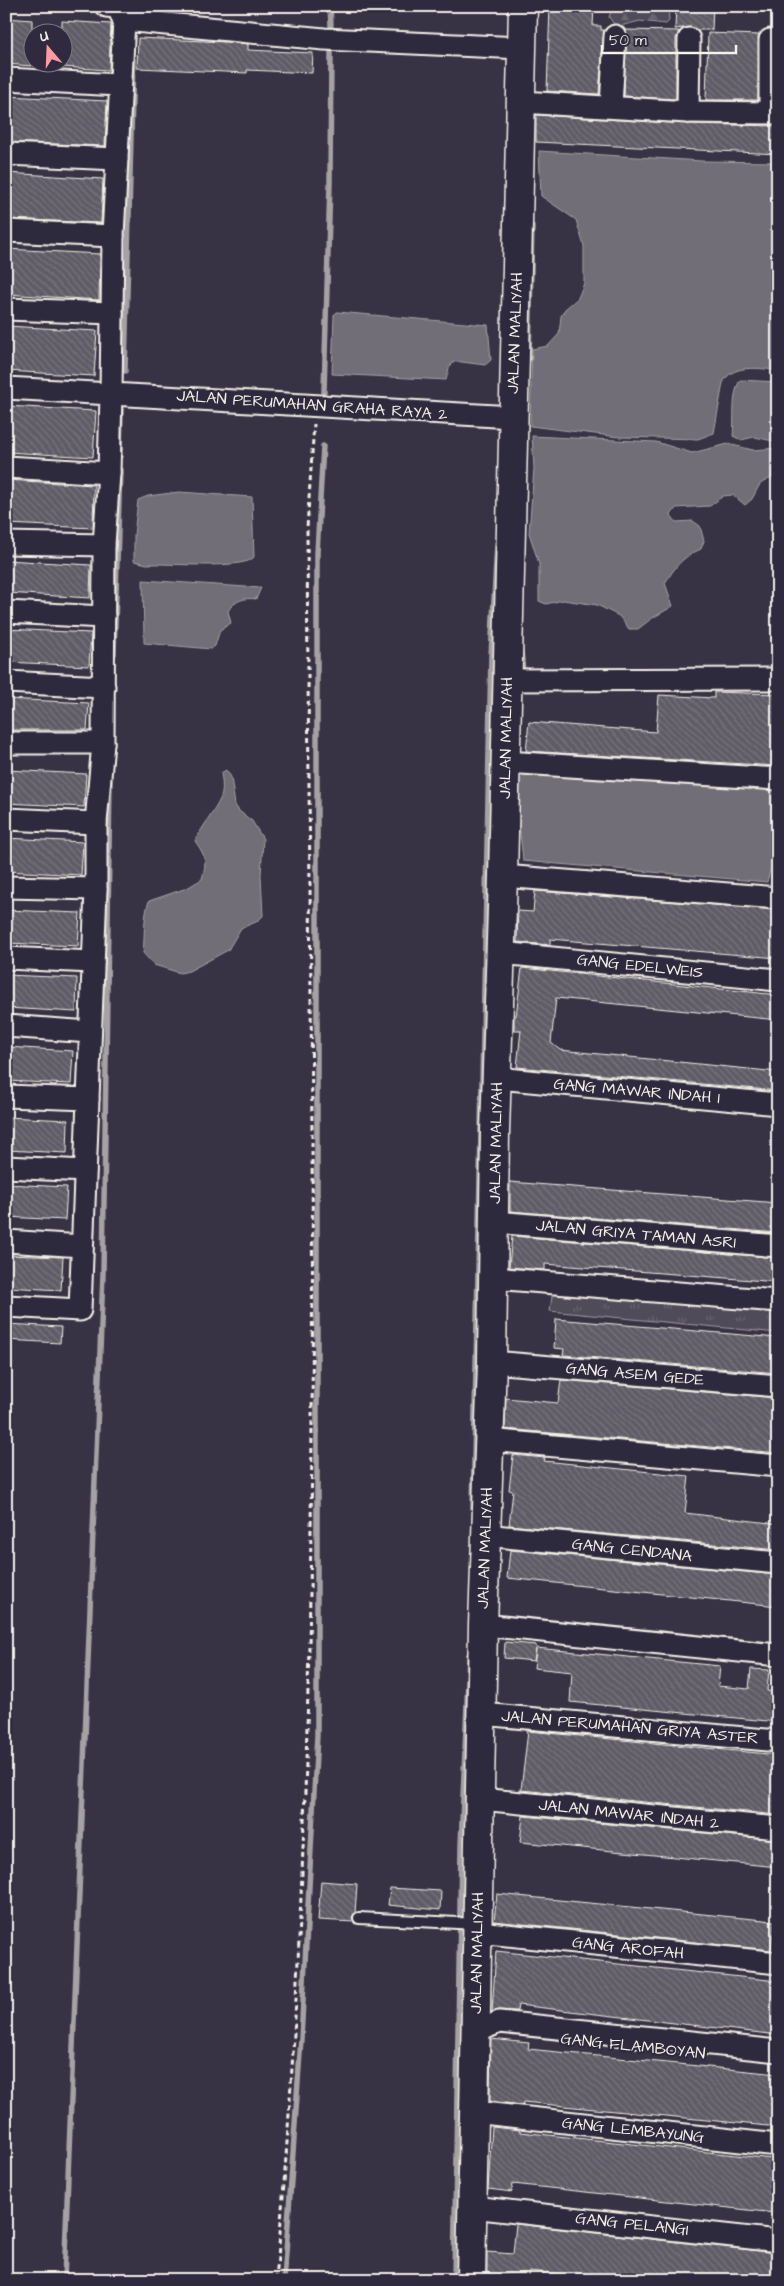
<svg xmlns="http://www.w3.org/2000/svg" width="784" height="2286" viewBox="0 0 784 2286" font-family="'Architects Daughter',sans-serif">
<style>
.grass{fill:url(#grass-tufts);stroke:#a29ea0}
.forest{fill:url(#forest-firs);stroke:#a29ea0}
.water{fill:#726e77;stroke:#a6a2a4}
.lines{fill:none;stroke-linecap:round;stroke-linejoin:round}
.stream{stroke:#a6a2a4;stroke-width:5.5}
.building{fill:url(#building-back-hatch);stroke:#f4f1e8}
.lane-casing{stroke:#f4f1e8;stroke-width:14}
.street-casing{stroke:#f4f1e8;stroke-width:25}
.secondary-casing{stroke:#f4f1e8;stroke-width:31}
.path{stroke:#f4f1e8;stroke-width:3;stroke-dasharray:5 4;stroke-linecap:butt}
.lane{stroke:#2f2a3d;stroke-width:10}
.street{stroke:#2f2a3d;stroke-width:21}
.secondary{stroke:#2f2a3d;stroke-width:28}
.labels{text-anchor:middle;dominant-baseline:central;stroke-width:4.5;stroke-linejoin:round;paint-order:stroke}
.street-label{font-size:16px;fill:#f4f1e8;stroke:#2f2a3d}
</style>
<defs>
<pattern id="grass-tufts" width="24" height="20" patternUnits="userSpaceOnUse" patternTransform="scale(1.25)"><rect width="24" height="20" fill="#504b59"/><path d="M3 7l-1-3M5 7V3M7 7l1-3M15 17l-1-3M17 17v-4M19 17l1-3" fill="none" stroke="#6a6571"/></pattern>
<pattern id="forest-firs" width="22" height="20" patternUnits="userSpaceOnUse" patternTransform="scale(1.25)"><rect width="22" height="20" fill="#504b59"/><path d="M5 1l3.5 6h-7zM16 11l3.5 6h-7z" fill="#6a6571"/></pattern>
<pattern id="building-back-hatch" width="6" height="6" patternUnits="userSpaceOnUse" patternTransform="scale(1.25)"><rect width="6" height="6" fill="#5f5c67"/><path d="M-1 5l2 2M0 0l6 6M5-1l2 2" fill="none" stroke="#77747d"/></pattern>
</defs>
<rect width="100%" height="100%" fill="#373244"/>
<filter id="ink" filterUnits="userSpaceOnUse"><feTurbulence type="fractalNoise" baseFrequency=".02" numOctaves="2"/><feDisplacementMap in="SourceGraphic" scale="10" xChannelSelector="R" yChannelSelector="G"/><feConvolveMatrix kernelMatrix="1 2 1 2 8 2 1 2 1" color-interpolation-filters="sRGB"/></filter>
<g filter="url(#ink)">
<!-- grass -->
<polygon class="grass" points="553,1289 778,1307 778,1333 550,1311"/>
<!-- forest -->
<polygon class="forest" points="613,6 668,6 669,21 666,24 640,21 616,27 609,17"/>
<!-- water -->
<g class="water">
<path d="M539 151 702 161 778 162V370C759 369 732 363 723 383L714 433 698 439 619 437 530 426 532 349 548 346 559 334 561 316 565 309 578 298 584 283V246L576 220 541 196Z"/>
<polygon points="337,312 488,325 491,360 485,365 454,361 449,368 446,380 332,374 334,315"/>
<path d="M740 380 778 382V442L754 437 741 440 733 436C735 418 731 396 740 380Z"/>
<path d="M532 436 656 442 692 453 728 444 753 450 778 448V474L760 484 752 499 745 505 733 495 723 496 710 506 676 508 671 515 676 522 693 521 700 526 704 541 701 549C681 558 677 565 665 583L673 606 651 619 638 629H629L619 616 597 605 563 600 546 604 539 601V564L529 533 534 468Z"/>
<path d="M179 492 252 497 254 557C247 570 165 563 147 564L134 561V535L138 500 148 496Z"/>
<path d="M143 580 261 588 256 599C244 597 234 601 228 611L231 623 220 630 215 646 211 649 144 643Z"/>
<path d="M226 770 231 777 235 805 239 811 252 821 263 839 261 875 263 916 256 922 241 928 228 950 189 971 180 973 154 965 143 953C145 935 143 918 149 901L187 888 202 879C207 860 206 857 195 841 201 828 221 803 222 793 223 787 222 780 221 773Z"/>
<path d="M522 770 715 782 773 790 778 796 772 822 776 848 767 882 523 861C522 842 511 784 522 770Z"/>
</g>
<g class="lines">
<!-- stream -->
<g class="stream">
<polyline points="330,6 331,25"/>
<polyline points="529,359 532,226"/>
<polyline points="125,371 133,59"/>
<polyline points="324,392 330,183 331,53"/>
<polyline points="120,456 121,410"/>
<polyline points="521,651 523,671"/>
<polyline points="114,654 120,470"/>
<polyline points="473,1508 491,656 497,543"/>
<polyline points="64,2280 103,1274 110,780"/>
<polyline points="284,2280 301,2039 317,1735 317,553 323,446"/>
<polyline points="454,2280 461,1846 469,1655"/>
</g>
</g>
<!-- building -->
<g class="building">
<polygon points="550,6 594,6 593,26 601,26 601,30 604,30 599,94 547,91"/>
<polygon points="676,6 713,6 712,30 697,30 690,27 675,29"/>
<polygon points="6,18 32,20 32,66 6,64"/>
<polygon points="62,21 111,24 109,70 62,67"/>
<polygon points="626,30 679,31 676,39 676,99 624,96"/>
<polygon points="708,33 759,35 758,100 706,100"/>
<polygon points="138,38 226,42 248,44 248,50 313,53 312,73 247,70 247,73 137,68"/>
<polygon points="6,96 107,101 105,146 6,142"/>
<polygon points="536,115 688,124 778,126 778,154 536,142"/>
<polygon points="6,173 103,179 101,223 6,219"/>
<polygon points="6,249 100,254 99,300 6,294"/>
<polygon points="6,326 97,331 94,376 6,371"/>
<polygon points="6,406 96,411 93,457 6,452"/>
<polygon points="6,480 94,485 93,528 6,524"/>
<polygon points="6,560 91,565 90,598 6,593"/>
<polygon points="6,629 91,633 89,666 6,662"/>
<polygon points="714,692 778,694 778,766 526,751 529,722 656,732 659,695 714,698"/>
<polygon points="6,699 89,703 87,730 6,730"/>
<polygon points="6,770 86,774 84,807 6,803"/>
<polygon points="6,838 83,842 81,875 6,871"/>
<polygon points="535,891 778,910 778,958 550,939 550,945 517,942 518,911 533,912"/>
<polygon points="6,910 80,913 78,946 6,943"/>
<polygon points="522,968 778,995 778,1020 556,998 551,1043 560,1050 778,1072 778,1091 517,1067 521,1030 514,1030 514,1016 516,1016"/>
<polygon points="6,975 77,978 76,1012 6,1008"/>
<polygon points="6,1047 73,1051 71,1084 6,1081"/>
<polygon points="6,1117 68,1120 67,1153 6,1150"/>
<polygon points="510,1182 778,1203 778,1233 510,1211"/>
<polygon points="6,1184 67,1187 65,1220 6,1217"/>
<polygon points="512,1236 778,1258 778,1282 545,1264 545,1270 509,1267"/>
<polygon points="6,1255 63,1257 61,1290 6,1287"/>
<polygon points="556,1319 778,1338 778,1373 563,1355 564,1349 554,1348"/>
<polygon points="6,1324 61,1327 60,1343 6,1340"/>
<polygon points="561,1380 778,1398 778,1453 505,1429 506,1398 558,1403"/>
<polygon points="513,1455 545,1458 544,1461 689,1476 685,1513 778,1524 778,1550 509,1525 513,1491 509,1490"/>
<polygon points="510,1550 778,1575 778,1606 507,1578"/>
<polygon points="505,1642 536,1645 536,1648 720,1666 718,1686 749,1689 751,1669 769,1670 767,1691 778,1692 778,1722 570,1702 572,1672 534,1668 536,1649 534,1661 504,1658"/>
<polygon points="528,1731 778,1755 778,1815 521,1790"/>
<polygon points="523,1816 778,1840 778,1867 520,1842"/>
<polygon points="321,1881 357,1884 355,1913 352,1917 354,1922 318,1920"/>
<polygon points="390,1888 441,1891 440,1910 388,1905"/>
<polygon points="497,1894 774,1921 771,1950 494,1921"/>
<polygon points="496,1951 778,1981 778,2035 518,2005 517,2011 500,2010 492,2012"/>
<polygon points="491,2039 529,2043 528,2049 778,2074 778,2127 523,2102 522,2105 490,2101"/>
<polygon points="492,2127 520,2130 520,2132 773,2159 769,2187 778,2188 775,2213 513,2184 512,2192 488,2189"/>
<polygon points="516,2224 778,2253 778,2280 614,2280 530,2271 529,2278 487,2273 487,2252 513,2254"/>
</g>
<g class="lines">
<!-- lane casing -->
<g class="lane-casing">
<polyline id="lane" points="359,1918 477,1924"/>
</g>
<!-- street casing -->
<g class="street-casing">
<g id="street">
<polyline points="106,6 117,7 124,20 324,39 521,48"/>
<polyline points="124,20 113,236 111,394 513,417"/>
<polyline points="6,79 119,85"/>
<polyline points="521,102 688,112 778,113"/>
<polyline points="611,106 615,36"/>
<polyline points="688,112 689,39"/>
<polyline points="770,112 770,40"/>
<polyline points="6,154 117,159"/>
<polyline points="6,231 113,236"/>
<polyline points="6,309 112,313"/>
<polyline points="6,388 111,394 109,473 104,545 103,743 96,823 96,889 80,1310 6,1306"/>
<polyline points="6,467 109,473"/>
<polyline points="6,543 104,545"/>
<polyline points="6,612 104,617"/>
<polyline points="507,680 778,679"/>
<polyline points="6,682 104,687"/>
<polyline points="6,743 103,743"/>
<polyline points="505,762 778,779"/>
<polyline points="6,819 96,823"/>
<polyline points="503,876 778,898"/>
<polyline points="6,887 96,889"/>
<polyline points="501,953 778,980"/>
<polyline points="6,958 93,962"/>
<polyline points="6,1026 90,1032"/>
<polyline points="497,1078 778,1104"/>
<polyline points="6,1096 88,1099"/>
<polyline points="6,1167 85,1171"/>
<polyline points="495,1222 778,1246"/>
<polyline points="6,1241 82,1246"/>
<polyline points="493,1278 778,1301"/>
<polyline points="492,1362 778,1386"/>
<polyline points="489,1440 778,1466"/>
<polyline points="485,1535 778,1563"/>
<polyline points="483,1625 778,1655"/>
<polyline points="482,1714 778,1741"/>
<polyline points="480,1799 778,1828"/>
<polyline points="478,1932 778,1963"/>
<polyline points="475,2025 490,2026 499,2022 778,2051"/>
<polyline points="473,2112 778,2145"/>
<polyline points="472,2207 778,2241"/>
</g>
</g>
<!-- secondary casing -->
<g class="secondary-casing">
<polyline id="secondary" points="471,2280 483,1625 492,1362 495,1132 503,876 523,6"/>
</g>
<!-- path -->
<path class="path" d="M276 2280C328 1697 310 1112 307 528L314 424"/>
<!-- lane -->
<use href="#lane" class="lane"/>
<!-- street -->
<use href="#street" class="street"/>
<!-- secondary -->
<use href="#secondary" class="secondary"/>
</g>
</g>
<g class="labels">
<!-- street labels -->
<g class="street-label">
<text transform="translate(515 333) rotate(-88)">JALAN MALIYAH</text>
<text transform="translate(312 405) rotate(4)">JALAN PERUMAHAN GRAHA RAYA 2</text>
<text transform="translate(506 738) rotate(-89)">JALAN MALIYAH</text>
<text transform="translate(640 966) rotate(6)">GANG EDELWEIS</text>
<text transform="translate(637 1091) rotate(5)">GANG MAWAR INDAH I</text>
<text transform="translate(496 1143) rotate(-89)">JALAN MALIYAH</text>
<text transform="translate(636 1234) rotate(5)">JALAN GRIYA TAMAN ASRI</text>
<text transform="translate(635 1374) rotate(5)">GANG ASEM GEDE</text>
<text transform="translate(485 1548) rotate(-88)">JALAN MALIYAH</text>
<text transform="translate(632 1550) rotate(6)">GANG CENDANA</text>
<text transform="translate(630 1727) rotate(5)">JALAN PERUMAHAN GRIYA ASTER</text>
<text transform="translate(629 1814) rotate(6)">JALAN MAWAR INDAH 2</text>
<text transform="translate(628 1948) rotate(6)">GANG AROFAH</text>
<text transform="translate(477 1953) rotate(-89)">JALAN MALIYAH</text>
<text transform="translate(633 2046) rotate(6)">GANG FLAMBOYAN</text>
<text transform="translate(633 2130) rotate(6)">GANG LEMBAYUNG</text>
<text transform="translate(632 2224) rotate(6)">GANG PELANGI</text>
</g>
</g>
<!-- margin -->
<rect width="784" height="2286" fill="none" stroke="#2f2a3d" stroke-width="25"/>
<rect x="12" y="12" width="759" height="2261" fill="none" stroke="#f4f1e8" stroke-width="2" filter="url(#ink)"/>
<!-- north arrow -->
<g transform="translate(48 48) rotate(341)"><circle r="24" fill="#2f2a3d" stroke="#7e7a81"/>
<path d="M0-4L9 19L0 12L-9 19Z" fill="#ff9aa2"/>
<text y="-8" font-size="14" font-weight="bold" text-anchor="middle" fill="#f4f1e8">U</text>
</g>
<!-- scale -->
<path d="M602 45v8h134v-8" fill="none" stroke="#f4f1e8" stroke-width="2.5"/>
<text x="609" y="45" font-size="15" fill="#f4f1e8" stroke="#2f2a3d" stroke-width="4" paint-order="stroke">50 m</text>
</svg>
